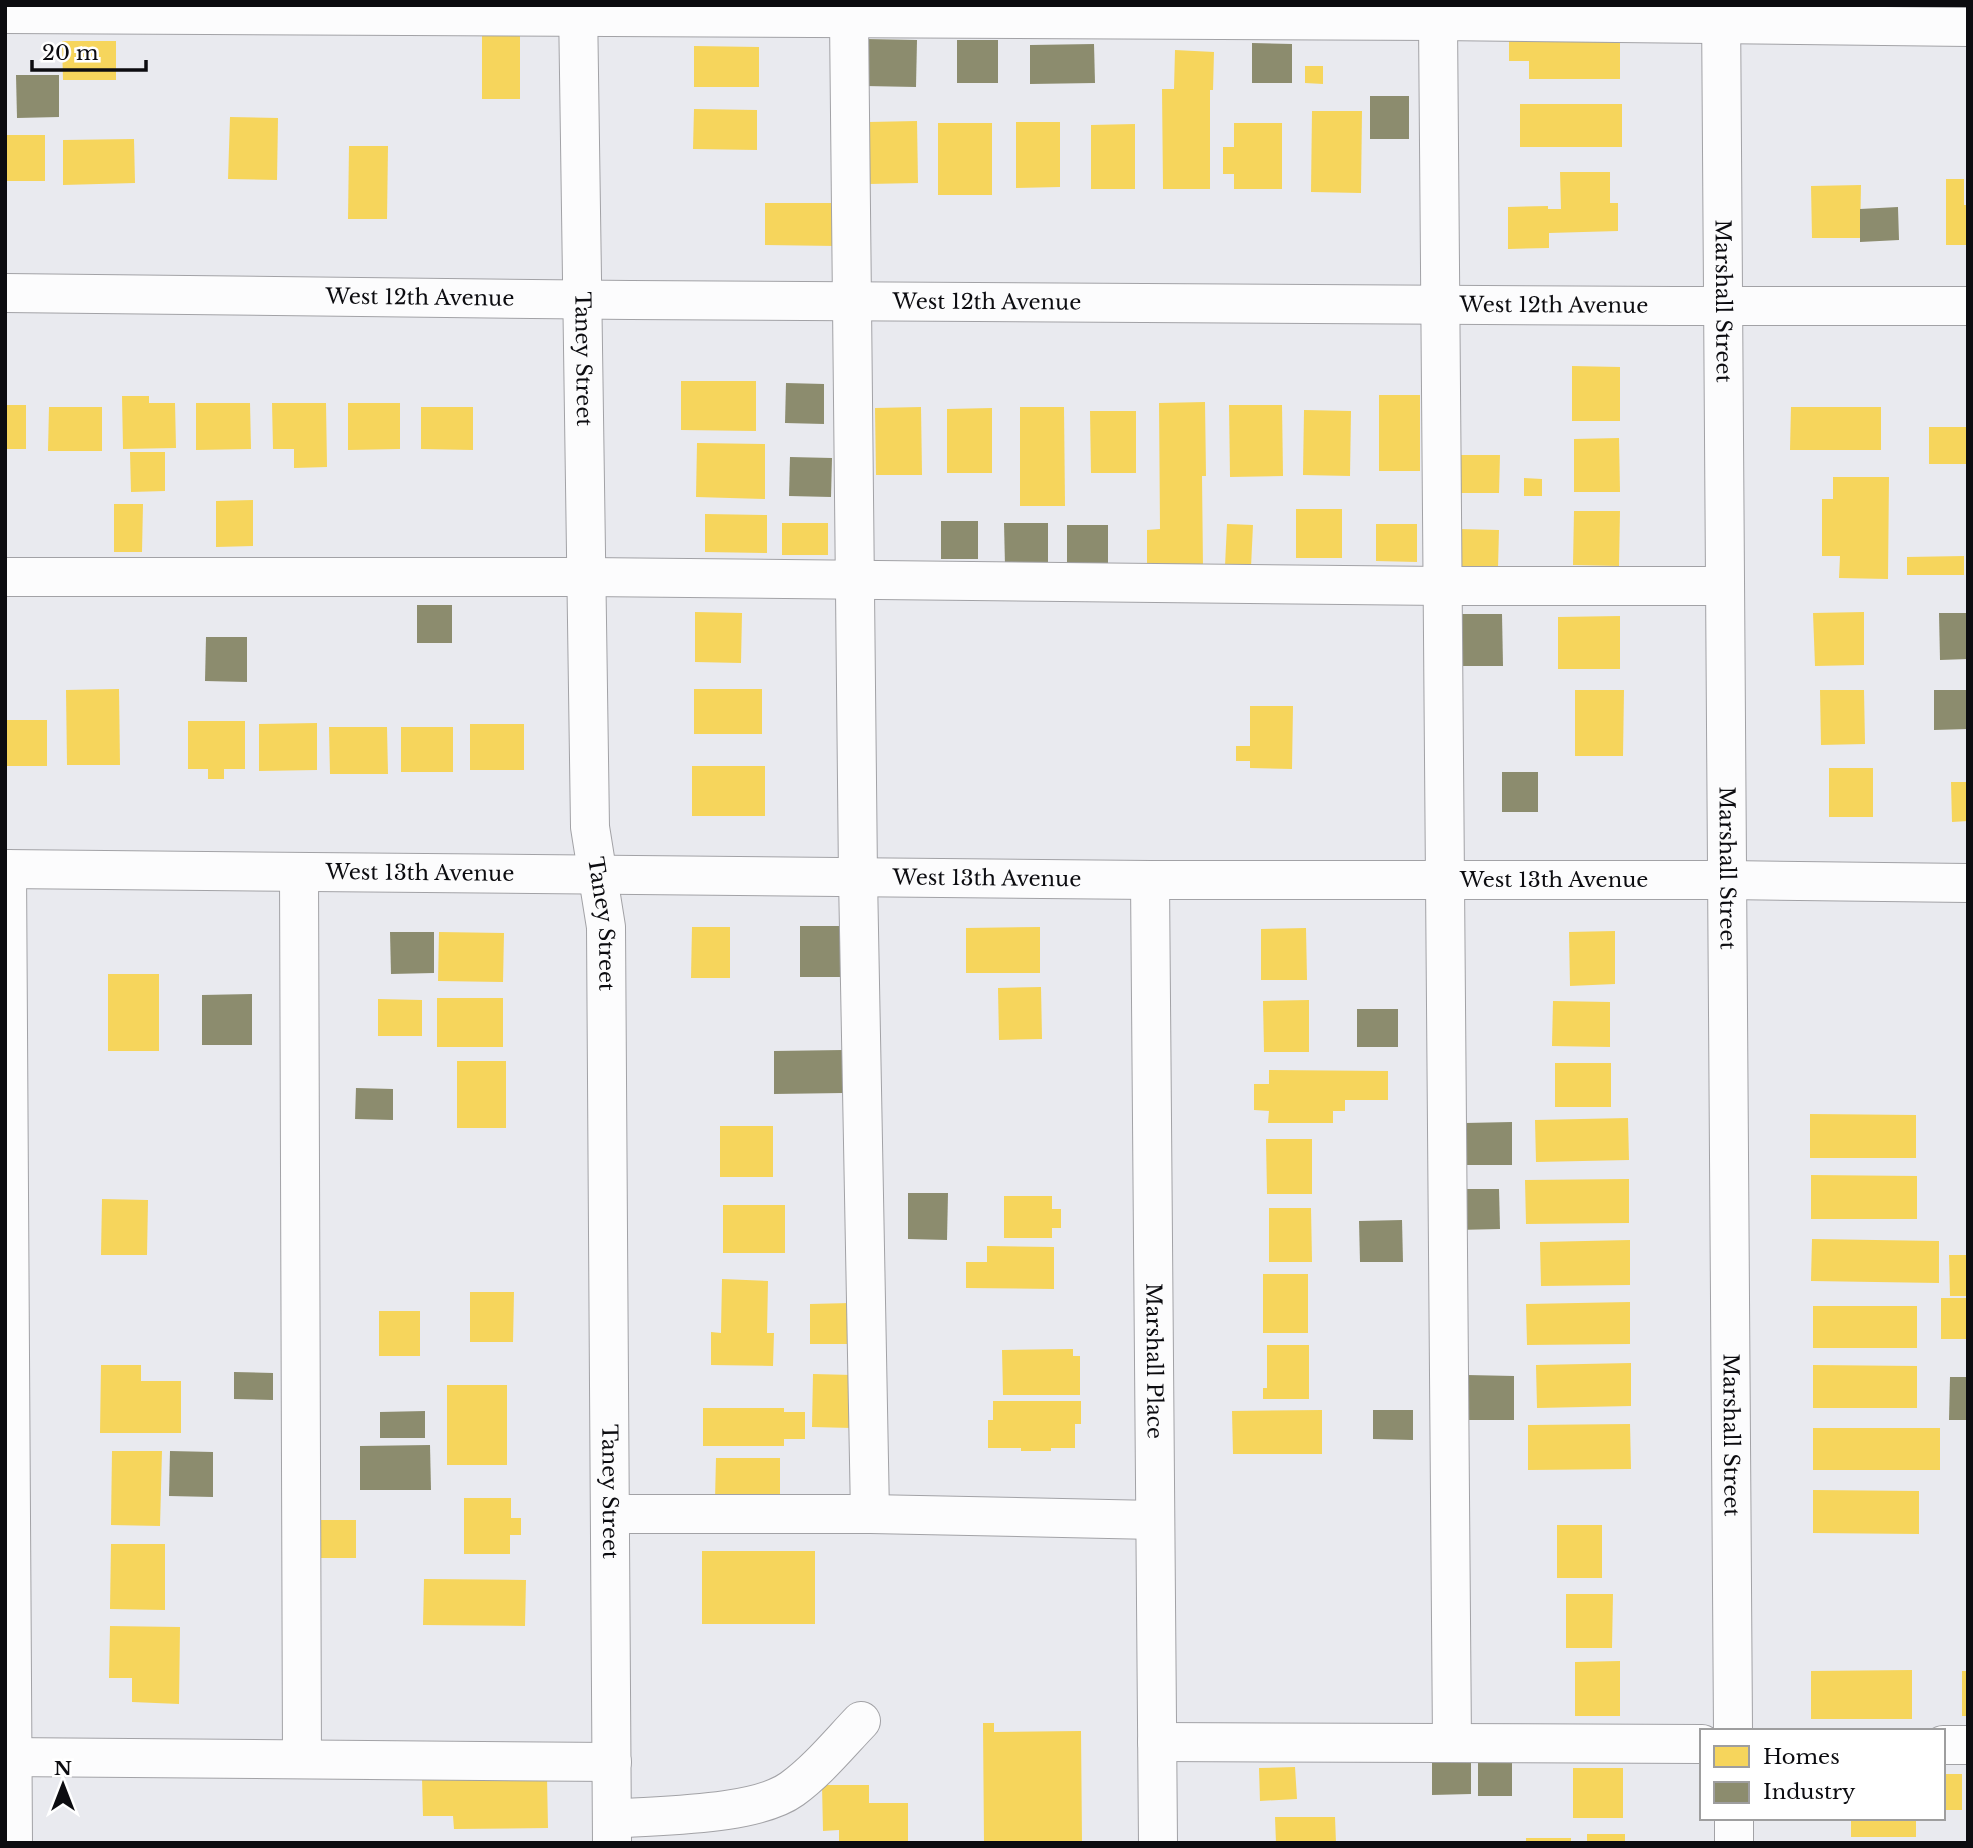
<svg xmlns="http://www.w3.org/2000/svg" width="1973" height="1848" viewBox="0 0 1973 1848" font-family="'Libre Baskerville',serif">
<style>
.homes{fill:#f6d55c}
.industry{fill:#8c8c6e}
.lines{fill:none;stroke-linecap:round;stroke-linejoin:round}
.minor-casing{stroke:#a2a2a6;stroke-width:40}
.minor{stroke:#fcfcfd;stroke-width:38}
.labels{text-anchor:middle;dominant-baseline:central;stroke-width:7;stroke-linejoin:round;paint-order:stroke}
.street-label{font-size:21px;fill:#0c0c10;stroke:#fff}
</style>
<rect width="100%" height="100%" fill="#e9eaef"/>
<!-- homes -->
<g class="homes">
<rect x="482" y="29" width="38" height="70"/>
<polygon points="1509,38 1620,38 1620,79 1529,79 1529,61 1509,61"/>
<polygon points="62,41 116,41 116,80 63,80"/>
<polygon points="694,46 759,47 759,87 694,87"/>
<polygon points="1175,50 1214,52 1213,90 1210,90 1210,189 1163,189 1162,89 1174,89"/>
<polygon points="1305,66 1323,66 1323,84 1305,83"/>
<rect x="1520" y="104" width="102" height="43"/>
<polygon points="694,109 757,110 757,150 693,149"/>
<polygon points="1312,111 1362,111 1361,193 1311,192"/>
<polygon points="230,117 278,118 277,180 228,179"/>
<polygon points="917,121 918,183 869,184 869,122"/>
<polygon points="1016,122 1060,122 1060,187 1016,188"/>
<rect x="938" y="123" width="54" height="72"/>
<polygon points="1234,123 1282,123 1282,189 1234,189 1234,174 1223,174 1223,147 1234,147"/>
<polygon points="1135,124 1135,189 1091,189 1091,125"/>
<rect x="5" y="135" width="40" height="46"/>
<polygon points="134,139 135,183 63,185 63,140"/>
<polygon points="349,146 388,146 387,219 348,219"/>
<polygon points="1560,172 1610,172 1610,203 1618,203 1618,231 1549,233 1549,248 1508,249 1508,207 1548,206 1548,209 1561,209"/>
<polygon points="1946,179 1964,179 1964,205 1968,205 1968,245 1946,245"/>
<polygon points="1861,185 1860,238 1812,238 1811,186"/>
<polygon points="765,203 837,203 836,246 765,245"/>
<polygon points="1572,366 1620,367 1620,421 1572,421"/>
<polygon points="681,381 756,381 756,431 681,430"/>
<rect x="1379" y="395" width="41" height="76"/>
<polygon points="122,396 149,396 149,403 175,403 176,448 123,449"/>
<polygon points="1205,402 1206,476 1202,476 1203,567 1147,568 1147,530 1160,529 1159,403"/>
<polygon points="196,403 250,403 251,449 196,450"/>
<polygon points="272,403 326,403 327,467 294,468 294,449 273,449"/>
<polygon points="348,403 400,403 400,449 348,450"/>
<rect x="5" y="405" width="21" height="44"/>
<polygon points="1229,405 1282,405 1283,476 1230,477"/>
<polygon points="49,407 102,407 102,451 48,451"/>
<polygon points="421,407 473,407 473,450 421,449"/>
<polygon points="921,407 922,475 876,475 875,408"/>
<polygon points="1020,407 1064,407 1065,506 1020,506"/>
<polygon points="1791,407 1881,407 1881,450 1790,450"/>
<polygon points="992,408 992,473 947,473 947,409"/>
<polygon points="1304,410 1351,411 1350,476 1303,475"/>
<polygon points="1090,411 1136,411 1136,473 1091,473"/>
<rect x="1929" y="427" width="39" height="37"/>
<polygon points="1619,438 1620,492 1574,492 1574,439"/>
<polygon points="697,443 765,444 765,499 696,497"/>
<polygon points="130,452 165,452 165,491 131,492"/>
<polygon points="1460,455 1500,455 1499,493 1460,493"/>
<polygon points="1833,477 1889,477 1888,579 1839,578 1840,556 1822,556 1822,499 1833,499"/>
<polygon points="1524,478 1542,479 1542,496 1524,496"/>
<polygon points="253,500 253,546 216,547 216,501"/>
<polygon points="114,504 143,504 142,552 114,552"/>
<rect x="1296" y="509" width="46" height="49"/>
<polygon points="1574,511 1620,511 1619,566 1573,565"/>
<polygon points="705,514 767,515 767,553 705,552"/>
<rect x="782" y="523" width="46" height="32"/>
<polygon points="1227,524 1253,525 1251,567 1225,566"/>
<polygon points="1376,524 1417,524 1417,562 1376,561"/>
<polygon points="1459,529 1499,530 1498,568 1458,567"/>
<polygon points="1964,556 1964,575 1907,575 1907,557"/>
<polygon points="695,612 742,613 741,663 695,662"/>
<polygon points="1864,612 1864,665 1815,666 1813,613"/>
<polygon points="1620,616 1620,669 1558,669 1558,617"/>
<polygon points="119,689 120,765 67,765 66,690"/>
<rect x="694" y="689" width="68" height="45"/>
<polygon points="1575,690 1624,690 1623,756 1575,756"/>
<polygon points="1820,690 1864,690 1865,744 1821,745"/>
<polygon points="1250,706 1293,706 1292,769 1250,768 1250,761 1236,761 1236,746 1250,746"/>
<rect x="5" y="720" width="42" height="46"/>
<polygon points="188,721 245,721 245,769 224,769 224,779 208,779 208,769 188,769"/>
<polygon points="317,723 317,770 259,771 259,724"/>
<rect x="470" y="724" width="54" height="46"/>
<polygon points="329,727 387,727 388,774 330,774"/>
<rect x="401" y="727" width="52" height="45"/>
<rect x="692" y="766" width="73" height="50"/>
<rect x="1829" y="768" width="44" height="49"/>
<polygon points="1951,782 1968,782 1968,821 1952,822"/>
<polygon points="692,927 730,927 730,978 691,978"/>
<polygon points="1040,927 1040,973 966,973 966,928"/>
<polygon points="1306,928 1307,980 1261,980 1261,929"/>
<polygon points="1615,931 1615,984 1570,986 1569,932"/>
<polygon points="439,932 504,933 503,982 438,981"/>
<rect x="108" y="974" width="51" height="77"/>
<polygon points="1041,987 1042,1039 999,1040 998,988"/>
<rect x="437" y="998" width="66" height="49"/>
<polygon points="378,999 422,1000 422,1036 378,1036"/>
<polygon points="1309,1000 1309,1052 1264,1052 1263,1001"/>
<polygon points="1553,1001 1610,1002 1610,1047 1552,1046"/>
<rect x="457" y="1061" width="49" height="67"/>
<rect x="1555" y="1063" width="56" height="44"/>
<polygon points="1269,1070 1388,1071 1388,1100 1345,1100 1345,1111 1333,1111 1333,1123 1268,1123 1269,1111 1254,1110 1254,1084 1269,1084"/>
<polygon points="1810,1114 1916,1115 1916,1158 1810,1158"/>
<polygon points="1628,1118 1629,1160 1536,1162 1535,1120"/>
<rect x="720" y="1126" width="53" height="51"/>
<polygon points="1266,1139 1312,1139 1312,1194 1267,1194"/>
<polygon points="1811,1175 1917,1176 1917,1219 1811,1219"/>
<polygon points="1629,1179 1629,1223 1526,1224 1525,1180"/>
<polygon points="1004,1196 1052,1196 1052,1209 1061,1209 1061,1228 1052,1228 1052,1238 1004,1238"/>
<polygon points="102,1199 148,1200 147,1255 101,1255"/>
<rect x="723" y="1205" width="62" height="48"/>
<polygon points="1269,1208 1311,1208 1312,1262 1269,1262"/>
<polygon points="1812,1239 1939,1241 1939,1283 1811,1281"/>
<polygon points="1630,1240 1630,1285 1541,1286 1540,1242"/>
<polygon points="987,1246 1054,1247 1054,1289 966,1288 966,1262 987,1262"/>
<polygon points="1949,1255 1968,1255 1968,1296 1950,1296"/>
<rect x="1263" y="1274" width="45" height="59"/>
<polygon points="722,1279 768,1281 767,1333 774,1333 773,1366 711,1365 711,1332 721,1333"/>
<polygon points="470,1292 514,1292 513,1342 470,1342"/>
<rect x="1941" y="1298" width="27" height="41"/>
<polygon points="1630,1302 1630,1344 1527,1345 1526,1304"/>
<polygon points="850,1303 850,1344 810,1344 810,1304"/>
<rect x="1813" y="1306" width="104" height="42"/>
<rect x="379" y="1311" width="41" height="45"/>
<polygon points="1267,1345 1309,1345 1309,1399 1263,1399 1263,1388 1267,1388"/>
<polygon points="1073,1349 1073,1356 1080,1356 1080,1395 1003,1395 1002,1350"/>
<polygon points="1631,1363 1631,1406 1537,1408 1536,1365"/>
<polygon points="101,1365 141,1365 141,1381 181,1381 181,1433 100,1433"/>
<polygon points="1813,1365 1917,1366 1917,1408 1813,1408"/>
<polygon points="813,1374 852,1375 852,1428 812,1427"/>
<rect x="447" y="1385" width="60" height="80"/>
<polygon points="993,1401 1081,1401 1081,1424 1075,1424 1075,1448 1051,1448 1051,1451 1021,1451 1021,1448 988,1448 988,1420 993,1420"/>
<polygon points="703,1408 784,1408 784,1412 805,1412 805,1439 784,1439 784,1446 703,1446"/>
<polygon points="1322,1410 1322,1454 1233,1454 1232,1411"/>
<polygon points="1630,1424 1631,1469 1528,1470 1528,1425"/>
<rect x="1813" y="1428" width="127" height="42"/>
<polygon points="112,1451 162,1451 160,1526 111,1525"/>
<polygon points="716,1458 780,1458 780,1500 715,1500"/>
<polygon points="1813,1490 1919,1491 1919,1534 1813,1533"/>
<polygon points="464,1498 511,1498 511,1518 521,1518 521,1535 510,1535 510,1554 464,1554"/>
<rect x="315" y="1520" width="41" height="38"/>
<rect x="1557" y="1525" width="45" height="53"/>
<polygon points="111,1544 165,1544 165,1610 110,1609"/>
<rect x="702" y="1551" width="113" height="73"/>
<polygon points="424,1579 526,1580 525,1626 423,1625"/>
<polygon points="1566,1594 1613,1594 1612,1648 1566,1648"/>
<polygon points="110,1626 180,1627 179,1704 132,1702 132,1678 109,1678"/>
<polygon points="1620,1661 1620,1716 1575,1716 1575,1662"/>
<polygon points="1912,1670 1912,1719 1811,1719 1811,1671"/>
<rect x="1962" y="1671" width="6" height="45"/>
<polygon points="983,1723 994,1723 994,1732 1081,1731 1082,1843 984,1843"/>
<polygon points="1295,1767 1297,1799 1260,1801 1259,1768"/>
<rect x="1573" y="1768" width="50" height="50"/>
<rect x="1943" y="1774" width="19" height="36"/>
<polygon points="547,1777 548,1828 454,1829 453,1816 423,1816 422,1778"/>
<polygon points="822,1785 869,1785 869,1803 908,1803 908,1843 839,1843 839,1830 823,1831"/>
<polygon points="1275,1817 1335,1817 1336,1843 1276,1843"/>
<rect x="1851" y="1818" width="65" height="19"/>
<rect x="1587" y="1834" width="38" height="9"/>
<rect x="1526" y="1838" width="45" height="5"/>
</g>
<!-- industry -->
<g class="industry">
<polygon points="866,39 917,40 916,87 865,86"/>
<rect x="957" y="40" width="41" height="43"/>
<polygon points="1252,43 1292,44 1292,83 1252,83"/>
<polygon points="1094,44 1095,83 1030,84 1030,45"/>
<polygon points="16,75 59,75 59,117 17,118"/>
<rect x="1370" y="96" width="39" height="43"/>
<polygon points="1898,207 1899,240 1860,242 1860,209"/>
<polygon points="786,383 824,384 824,424 785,423"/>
<polygon points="790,457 832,458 831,497 789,496"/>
<rect x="941" y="521" width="37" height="38"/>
<polygon points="1004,523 1048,523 1048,566 1005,566"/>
<rect x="1067" y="525" width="41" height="38"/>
<rect x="417" y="605" width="35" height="38"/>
<polygon points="1939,613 1968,613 1968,659 1940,660"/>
<polygon points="1462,614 1502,614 1503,666 1462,666"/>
<polygon points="206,637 247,637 247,682 205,681"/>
<polygon points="1934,690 1968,690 1968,729 1934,730"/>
<rect x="1502" y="772" width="36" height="40"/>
<rect x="800" y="926" width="47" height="51"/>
<polygon points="390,932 434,932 434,973 391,974"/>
<polygon points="252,994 252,1045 202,1045 202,995"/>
<rect x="1357" y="1009" width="41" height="38"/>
<polygon points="843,1050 843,1093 774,1094 774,1051"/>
<polygon points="356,1088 393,1089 393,1120 355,1119"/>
<polygon points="1512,1122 1512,1165 1465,1165 1465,1123"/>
<polygon points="1456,1189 1499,1189 1500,1229 1456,1230"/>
<polygon points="908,1193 948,1193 947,1240 908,1239"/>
<polygon points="1402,1220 1403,1262 1360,1262 1359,1221"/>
<polygon points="234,1372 273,1373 273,1400 234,1399"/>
<polygon points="1467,1375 1514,1376 1514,1420 1466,1420"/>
<polygon points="1950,1377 1968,1377 1968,1420 1949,1420"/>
<polygon points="1373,1410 1413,1410 1413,1440 1373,1439"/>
<polygon points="425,1411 425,1438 380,1438 380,1412"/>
<polygon points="430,1445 431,1490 360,1490 360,1446"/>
<polygon points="170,1451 213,1452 213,1497 169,1496"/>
<polygon points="1432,1758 1471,1758 1471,1794 1432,1795"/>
<rect x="1478" y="1761" width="34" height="35"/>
</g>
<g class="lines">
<!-- minor casing -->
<g class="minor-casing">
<g id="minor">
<path id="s1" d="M578 5 590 827 606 927 612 1843"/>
<path id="s2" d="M1721 5 1733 1731"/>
<polyline points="5,14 1438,21 1968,27"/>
<polyline points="849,19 858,877 870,1514"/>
<polyline points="1438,21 1452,1743"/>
<path id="s3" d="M5 293 630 300 1675 306H1968"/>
<polyline points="5,577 587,577 1443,586 1725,586"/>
<path id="s4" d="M5 869 1150 880H1727L1968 883"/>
<polyline points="7,869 13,1843"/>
<polyline points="299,872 302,1759"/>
<path id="s5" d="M1150 880 1158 1843"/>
<polyline points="610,1514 870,1514 1155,1520"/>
<polyline points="1157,1742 1702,1744"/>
<polyline points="1943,1745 1968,1745"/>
<polyline points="5,1757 612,1762"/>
<polyline points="1734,1818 1734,1843"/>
<path d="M612 1819C658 1815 755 1816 792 1789 817 1771 839 1744 861 1721"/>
</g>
</g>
<!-- minor -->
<use href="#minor" class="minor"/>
</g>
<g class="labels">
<!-- street labels -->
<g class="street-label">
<text stroke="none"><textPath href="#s3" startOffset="415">West 12th Avenue</textPath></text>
<text stroke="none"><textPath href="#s3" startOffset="982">West 12th Avenue</textPath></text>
<text stroke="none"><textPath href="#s2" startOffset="296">Marshall Street</textPath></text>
<text stroke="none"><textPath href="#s3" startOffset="1549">West 12th Avenue</textPath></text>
<text stroke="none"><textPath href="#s1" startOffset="354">Taney Street</textPath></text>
<text stroke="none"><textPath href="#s2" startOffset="863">Marshall Street</textPath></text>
<text stroke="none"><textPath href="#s4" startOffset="415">West 13th Avenue</textPath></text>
<text stroke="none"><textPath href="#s4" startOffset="982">West 13th Avenue</textPath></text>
<text stroke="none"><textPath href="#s4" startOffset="1549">West 13th Avenue</textPath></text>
<text stroke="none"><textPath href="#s1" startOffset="920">Taney Street</textPath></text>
<text stroke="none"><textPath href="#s5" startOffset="481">Marshall Place</textPath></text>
<text stroke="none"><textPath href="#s2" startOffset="1430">Marshall Street</textPath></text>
<text stroke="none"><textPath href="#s1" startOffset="1488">Taney Street</textPath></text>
</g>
</g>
<!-- border -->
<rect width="1973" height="1848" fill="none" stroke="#0c0c10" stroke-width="14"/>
<!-- legend -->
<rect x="1700" y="1729" width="245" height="91" fill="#ffffff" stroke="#9e9e9f" stroke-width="2"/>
<rect x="1714" y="1746" width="35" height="21" fill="#f6d55c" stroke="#9e9e9f" stroke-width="2"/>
<text x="1763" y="1764" font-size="21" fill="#0c0c10">Homes</text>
<rect x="1714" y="1782" width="35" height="21" fill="#8c8c6e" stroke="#9e9e9f" stroke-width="2"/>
<text x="1763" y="1799" font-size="21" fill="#0c0c10">Industry</text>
<!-- north arrow -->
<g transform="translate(63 1785)" stroke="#ffffff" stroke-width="5" paint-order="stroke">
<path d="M0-5L12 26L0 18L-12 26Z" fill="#0c0c10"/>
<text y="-10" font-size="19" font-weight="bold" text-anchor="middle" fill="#0c0c10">N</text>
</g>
<!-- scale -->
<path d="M32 60v10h114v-10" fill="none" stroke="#0c0c10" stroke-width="3.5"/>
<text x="42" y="60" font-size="21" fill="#0c0c10" stroke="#ffffff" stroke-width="5" paint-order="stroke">20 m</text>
</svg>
